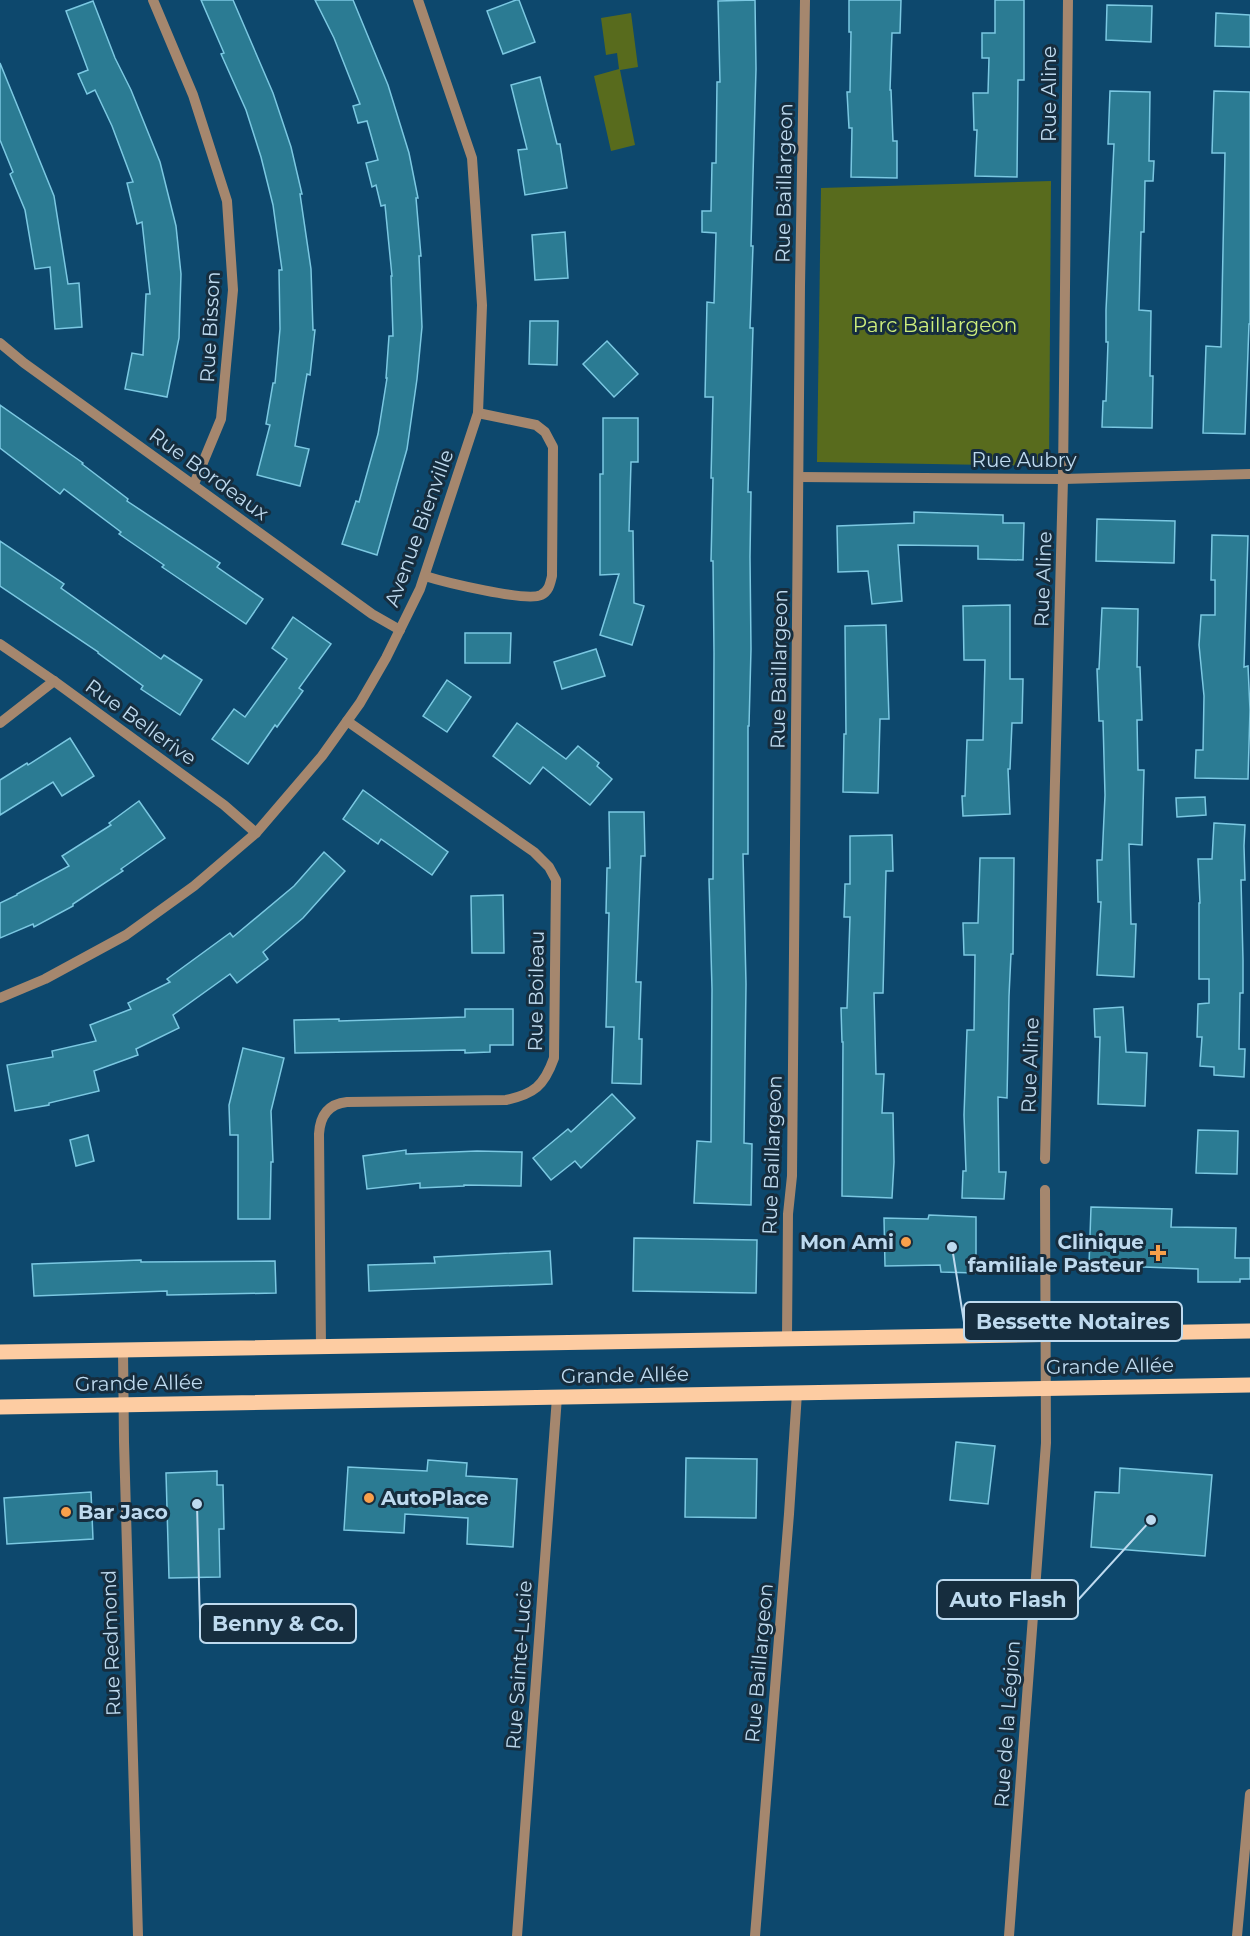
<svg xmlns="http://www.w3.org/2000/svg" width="1250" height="1936" viewBox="0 0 1250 1936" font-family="Montserrat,sans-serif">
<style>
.green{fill:#586b1d}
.building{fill:#2b7b93;stroke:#7bc8e2;stroke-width:1.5}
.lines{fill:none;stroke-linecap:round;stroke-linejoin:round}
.minor{stroke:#a5876e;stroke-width:10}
.major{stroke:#fdcca2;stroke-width:15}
.poi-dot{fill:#f8a04b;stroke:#162d3e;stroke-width:2}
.labels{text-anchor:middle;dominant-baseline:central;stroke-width:6;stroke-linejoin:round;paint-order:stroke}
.street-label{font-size:20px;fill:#bedaef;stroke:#162d3e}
.park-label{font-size:20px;fill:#ceee7c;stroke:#162d3e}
.poi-label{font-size:20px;font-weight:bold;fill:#bedaef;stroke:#162d3e;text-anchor:end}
.leader{fill:none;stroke:#bedaef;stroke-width:2}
.callout-dot{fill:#bedaef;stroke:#162d3e;stroke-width:2}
.callout{fill:#162d3e;stroke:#bedaef;stroke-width:2}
.callout-label{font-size:21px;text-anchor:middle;font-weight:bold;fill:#bedaef}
</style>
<rect width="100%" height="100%" fill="#0d486d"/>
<!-- green -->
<g class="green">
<polygon points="631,13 638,67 620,70 635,145 611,151 594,76 619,69 617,53 606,55 601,18"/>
<polygon points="1051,181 1049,466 817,462 821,188"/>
</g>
<!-- building -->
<g class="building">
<polygon points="201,0 233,0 273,93 291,147 302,194 300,194 311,269 313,330 315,330 310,375 307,374 295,446 309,449 300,486 257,475 270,425 266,424 273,383 275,383 280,329 279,270 282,270 273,205 261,157 246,110 221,54 224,53"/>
<polygon points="315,0 353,0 388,85 409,153 418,198 416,198 421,256 419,256 422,327 417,379 407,449 377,555 342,544 356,501 359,502 378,434 387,378 386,378 389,336 393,336 391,276 392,276 385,205 381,206 376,185 372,187 366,163 378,160 367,121 358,123 353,106 360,104 334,38"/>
<polygon points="516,0 519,0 535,42 503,54 487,11"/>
<polygon points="755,0 756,69 751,246 753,246 750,328 753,328 748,492 751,492 750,557 751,649 749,726 748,726 748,854 743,854 746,984 744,1143 752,1144 751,1205 694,1203 697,1141 711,1142 712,989 709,879 713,879 714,653 713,561 711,561 713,478 711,478 713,397 705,397 707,302 714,303 716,233 702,232 702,211 711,211 712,163 716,163 717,82 720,82 718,1"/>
<polygon points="849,0 901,0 900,33 892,33 890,90 891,90 893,141 897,141 897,178 851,177 852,128 849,128 847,92 850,92 851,32 849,32"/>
<polygon points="995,0 1024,0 1024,80 1018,80 1017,177 975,176 977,130 974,130 973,93 988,93 989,58 982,58 982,33 995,33"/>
<polygon points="93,1 115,58 131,90 160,162 176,226 181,274 179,338 167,397 125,389 132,353 143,355 146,294 150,294 142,222 137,224 127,183 133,182 112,126 95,90 87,94 78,74 88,70 66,11"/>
<polygon points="1107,5 1152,6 1151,42 1106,40"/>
<polygon points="1216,13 1250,15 1250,47 1215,46"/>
<polygon points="0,63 54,196 68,284 79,283 82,327 55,329 50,267 35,269 25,210 10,174 13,172 0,140"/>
<polygon points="540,77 557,144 560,144 567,188 525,195 518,150 527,149 511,85"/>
<polygon points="1110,91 1150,92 1149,161 1154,161 1153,181 1145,181 1144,232 1141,232 1139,310 1151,311 1150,376 1153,376 1152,428 1102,427 1103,401 1106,401 1108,342 1106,342 1106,310 1114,144 1108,144"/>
<polygon points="1214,91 1250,92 1250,324 1249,324 1245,434 1203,433 1206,346 1221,347 1225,153 1212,153"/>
<polygon points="565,232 568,278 535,280 532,235"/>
<polygon points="530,321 558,321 557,365 529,364"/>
<polygon points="607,341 638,374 614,397 583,364"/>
<polygon points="0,405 83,463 82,464 128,499 127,501 220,563 217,567 263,599 246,624 162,567 164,565 119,534 121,532 64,489 60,494 0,448"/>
<polygon points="603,418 638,418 638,462 631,462 629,531 633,531 634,603 644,606 632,645 600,635 619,574 600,575 600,474 603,474"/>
<polygon points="914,512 1003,515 1003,523 1024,523 1023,560 978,559 978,546 898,545 902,601 872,604 868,571 838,572 837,526 914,523"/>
<polygon points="1097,519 1175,521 1174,563 1096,561"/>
<polygon points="1212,535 1248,536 1244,667 1248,666 1250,710 1248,779 1195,778 1196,750 1203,750 1204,696 1199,645 1201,615 1215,615 1215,580 1211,580"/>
<polygon points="0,541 64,584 61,588 161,659 164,655 202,680 180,715 141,689 143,686 98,653 98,652 0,586"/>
<polygon points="1010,605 1010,679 1023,679 1022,723 1012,723 1010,769 1008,769 1010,814 963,816 962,796 965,796 967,740 983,740 985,660 964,660 963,606"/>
<polygon points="1102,608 1138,609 1137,667 1140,667 1142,720 1137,720 1138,770 1144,770 1142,845 1129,844 1131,924 1136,924 1134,977 1097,975 1101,902 1098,902 1097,860 1102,860 1105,795 1103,721 1099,721 1097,669 1099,669"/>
<polygon points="293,617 331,644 299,688 303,691 277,727 275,725 248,764 212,739 234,709 245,717 287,659 272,648"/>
<polygon points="886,625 889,719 880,719 878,793 843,792 844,734 846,734 845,626"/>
<polygon points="465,633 511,633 510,663 465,663"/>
<polygon points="596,649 605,676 562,689 554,662"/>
<polygon points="447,680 471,697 447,732 423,716"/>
<polygon points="517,723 566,759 578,746 599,763 597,766 612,779 590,805 543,767 530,784 493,756"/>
<polygon points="70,738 94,776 62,796 53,782 0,815 0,780 27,763 28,765"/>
<polygon points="363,790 448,852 432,875 381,839 378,844 343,819"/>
<polygon points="1205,797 1206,815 1177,817 1176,798"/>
<polygon points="139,801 165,838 121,869 123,871 73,904 73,906 34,927 33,924 0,938 0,903 17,895 17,894 69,866 62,856 111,825 109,823"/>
<polygon points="609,812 644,812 645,856 641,856 636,982 641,982 639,1039 642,1039 641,1084 612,1083 614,1027 606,1027 609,913 606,913 607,868 610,868"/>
<polygon points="1214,823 1245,825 1244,846 1245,880 1241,880 1243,960 1243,993 1240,993 1239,1049 1245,1049 1244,1077 1214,1075 1214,1067 1200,1066 1202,1037 1197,1037 1198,1004 1209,1003 1209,979 1199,979 1199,903 1200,903 1198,859 1212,859"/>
<polygon points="892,835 893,871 886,871 883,993 874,993 876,1074 884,1074 882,1113 893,1113 894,1162 892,1198 842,1196 843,1042 842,1042 841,1008 847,1008 850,917 844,917 845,884 850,884 850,836"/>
<polygon points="324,852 345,871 303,918 263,952 268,959 237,983 230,974 173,1015 179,1028 136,1049 138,1055 94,1071 99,1091 49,1103 49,1105 15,1111 7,1065 53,1057 52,1051 96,1041 90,1025 131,1009 128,1003 170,982 167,979 230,933 233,937 294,886"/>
<polygon points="980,858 1014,858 1013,954 1011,954 1009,996 1007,1098 998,1097 999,1172 1006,1172 1004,1199 962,1198 963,1171 966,1171 964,1115 967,1030 974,1030 975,955 964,955 963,923 978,923"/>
<polygon points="503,895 504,953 472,953 471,896"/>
<polygon points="1123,1007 1126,1052 1147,1053 1145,1106 1098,1104 1100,1037 1095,1037 1094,1009"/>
<polygon points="465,1009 513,1009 513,1045 490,1045 490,1052 465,1053 465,1050 295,1053 294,1020 339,1019 339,1021 465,1017"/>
<polygon points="243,1048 284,1058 271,1111 273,1162 271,1162 270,1219 238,1219 238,1135 230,1135 229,1105"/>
<polygon points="612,1094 635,1118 581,1168 575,1161 551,1180 533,1158 568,1129 571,1132"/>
<polygon points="1198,1130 1238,1131 1237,1174 1196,1173"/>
<polygon points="88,1135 94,1161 76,1166 70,1140"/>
<polygon points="406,1150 406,1154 477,1151 522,1152 521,1186 464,1185 464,1186 420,1188 420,1183 367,1189 363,1156"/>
<polygon points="1091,1207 1172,1209 1171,1227 1236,1228 1235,1258 1250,1258 1250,1279 1240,1279 1240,1282 1198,1282 1198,1269 1089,1265"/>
<polygon points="929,1215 976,1217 976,1273 941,1272 940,1265 885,1266 884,1218 928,1219"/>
<polygon points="634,1238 757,1240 756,1293 633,1291"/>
<polygon points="550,1251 552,1284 369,1291 368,1265 435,1263 434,1257"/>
<polygon points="141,1260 141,1262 275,1261 276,1293 167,1295 167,1291 34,1296 32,1264"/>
<polygon points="956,1442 995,1446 988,1504 950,1500"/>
<polygon points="686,1458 757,1459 756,1518 685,1517"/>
<polygon points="428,1460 467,1463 466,1476 517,1479 513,1547 467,1544 468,1518 405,1514 404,1533 344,1530 348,1467 427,1471"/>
<polygon points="1120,1468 1212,1475 1205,1556 1091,1547 1095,1492 1119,1493"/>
<polygon points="217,1471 217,1485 223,1485 224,1529 219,1529 220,1577 169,1578 166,1473"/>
<polygon points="91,1492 93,1539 7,1544 4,1498"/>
</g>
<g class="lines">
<!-- minor -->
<g class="minor">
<polyline points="153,0 193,95 227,201 233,290 221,419 194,484"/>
<polyline points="0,343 24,363 372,614 400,630"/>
<polyline points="799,477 1063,479 1250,474"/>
<path d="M425 576C444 582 526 602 541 595 549 591 550 584 552 576L553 447 545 432 536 425 478 413"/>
<polyline points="0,644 54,681 224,805 256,833"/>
<polyline points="0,723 54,681"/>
<polyline points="0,998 45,979 126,935 194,886 256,833 322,756 360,703 386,658 420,589 478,413 482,305 472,158 418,0"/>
<polyline points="1045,1159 1063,479 1068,0"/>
<polyline points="787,1338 788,1214 792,1176 800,286 805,0"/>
<path d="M321 1347 319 1134C320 1116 328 1104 347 1102L506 1100C534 1094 544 1086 554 1058L556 880 549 867 534 852 347 721"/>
<polyline points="123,1350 124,1442 138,1936"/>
<polyline points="517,1936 557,1397"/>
<polyline points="755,1936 789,1514 797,1393"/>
<polyline points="1009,1936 1046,1443 1045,1190"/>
<polyline points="1237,1936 1250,1794"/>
</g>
<!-- major -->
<g class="major">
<polyline points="0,1352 1250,1331"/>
<polyline points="0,1407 1250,1385"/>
</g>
</g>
<!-- markers -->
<g class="poi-dot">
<circle cx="906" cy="1242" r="6"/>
<path d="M1155 1244h6v6h6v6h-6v6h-6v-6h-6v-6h6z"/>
<circle cx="369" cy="1498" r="6"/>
<circle cx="66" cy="1512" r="6"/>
</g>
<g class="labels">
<!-- street labels -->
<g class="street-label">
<text transform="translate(1049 94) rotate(-90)">Rue Aline</text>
<text transform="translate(784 183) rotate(-89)">Rue Baillargeon</text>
<text transform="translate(210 327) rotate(-87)">Rue Bisson</text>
<text x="1024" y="460">Rue Aubry</text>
<text transform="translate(209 474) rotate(36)">Rue Bordeaux</text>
<text transform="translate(419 528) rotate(-70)">Avenue Bienville</text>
<text transform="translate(1043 579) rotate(-88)">Rue Aline</text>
<text transform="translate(779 669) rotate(-89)">Rue Baillargeon</text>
<text transform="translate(141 722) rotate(36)">Rue Bellerive</text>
<text transform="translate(536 991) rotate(-89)">Rue Boileau</text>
<text transform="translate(1030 1065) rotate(-88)">Rue Aline</text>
<text transform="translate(772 1155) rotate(-88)">Rue Baillargeon</text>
<text transform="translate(1110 1366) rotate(-1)">Grande Allée</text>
<text transform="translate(625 1375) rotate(-1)">Grande Allée</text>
<text transform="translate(139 1383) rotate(-1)">Grande Allée</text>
<text transform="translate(111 1643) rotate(-92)">Rue Redmond</text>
<text transform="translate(759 1663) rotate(-85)">Rue Baillargeon</text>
<text transform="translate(519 1665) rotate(-86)">Rue Sainte-Lucie</text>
<text transform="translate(1007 1724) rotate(-86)">Rue de la Légion</text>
</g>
<!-- park labels -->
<g class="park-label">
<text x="935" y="325">Parc Baillargeon</text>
</g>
<!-- poi labels -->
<g class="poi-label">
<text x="894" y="1242">Mon Ami</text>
<text x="1144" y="1242">Clinique<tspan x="1144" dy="23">familiale Pasteur</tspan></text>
<text x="381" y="1498" text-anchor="start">AutoPlace</text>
<text x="78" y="1512" text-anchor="start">Bar Jaco</text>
</g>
</g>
<!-- callouts -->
<path class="leader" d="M952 1247L964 1322M1151 1520L1078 1600M197 1504L200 1623"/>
<g class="callout-dot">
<circle cx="952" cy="1247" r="6"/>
<circle cx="1151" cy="1520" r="6"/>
<circle cx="197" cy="1504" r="6"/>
</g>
<g class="callout">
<rect x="964" y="1302" width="218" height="39" rx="6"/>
<rect x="937" y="1580" width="141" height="39" rx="6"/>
<rect x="200" y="1604" width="156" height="39" rx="6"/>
</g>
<g class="callout-label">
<text x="1073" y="1329">Bessette Notaires</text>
<text x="1008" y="1607">Auto Flash</text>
<text x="278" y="1631">Benny &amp; Co.</text>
</g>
</svg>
